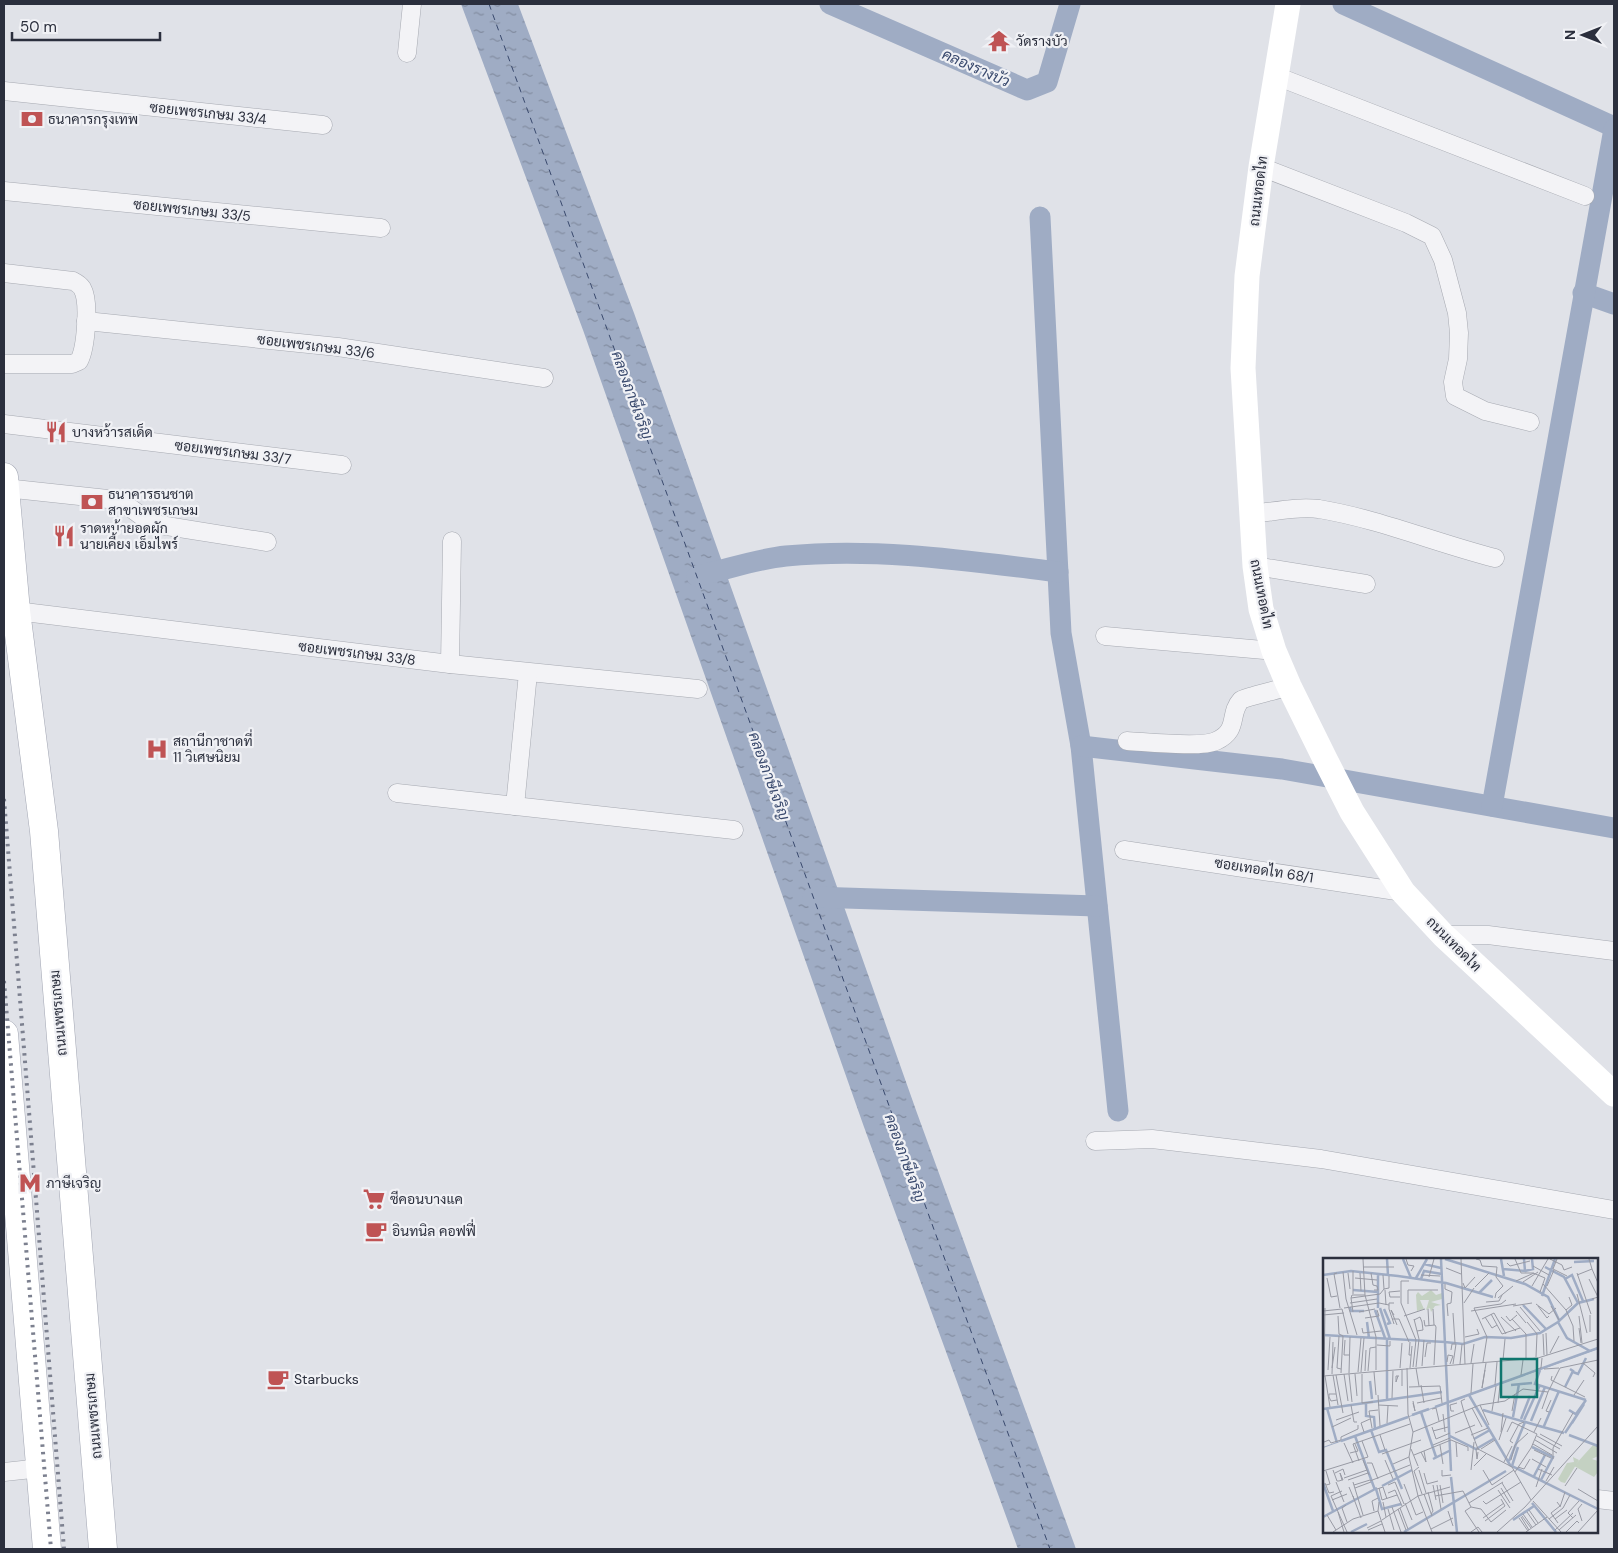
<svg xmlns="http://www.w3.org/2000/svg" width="1618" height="1553" viewBox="0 0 1618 1553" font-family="'DM Sans',Sarabun,sans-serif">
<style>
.water{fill:url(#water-ripples)}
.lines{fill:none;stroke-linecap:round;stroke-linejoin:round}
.canal{stroke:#9facc4;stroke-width:21}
.ferry{stroke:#39496d;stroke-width:1;stroke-dasharray:6 5;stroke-linecap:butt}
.street-casing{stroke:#a6a9b1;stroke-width:19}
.primary-casing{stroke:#a1a5b2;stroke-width:29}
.street{stroke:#f3f3f6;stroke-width:18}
.secondary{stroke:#fff;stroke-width:25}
.primary{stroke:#fff;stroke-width:28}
.rail{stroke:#7c808f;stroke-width:4;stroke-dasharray:2.5 5;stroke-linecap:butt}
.labels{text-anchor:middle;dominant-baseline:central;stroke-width:4.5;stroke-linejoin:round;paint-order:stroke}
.poi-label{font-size:14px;fill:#2b2f3d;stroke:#f0f1f5;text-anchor:start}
.street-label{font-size:14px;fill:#2b2f3d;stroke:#f0f1f5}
.water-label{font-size:15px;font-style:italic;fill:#39496d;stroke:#f0f1f5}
.inset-river{fill:none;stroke:#9facc4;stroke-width:2.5}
.inset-road{fill:none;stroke:#989aa4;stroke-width:1}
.view{fill:#0f766e;fill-opacity:0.15;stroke:#0f766e;stroke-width:2.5}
.inset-edge{fill:none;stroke:#2b2f3d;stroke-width:2.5}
</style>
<defs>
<pattern id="water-ripples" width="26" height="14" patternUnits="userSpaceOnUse" patternTransform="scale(1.25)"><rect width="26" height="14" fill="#9facc4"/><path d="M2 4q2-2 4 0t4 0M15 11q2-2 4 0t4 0" fill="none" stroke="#828ca0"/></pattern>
</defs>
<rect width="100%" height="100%" fill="#e0e2e8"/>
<!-- water -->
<polygon class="water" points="461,4 518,4 634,313 917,1113 1076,1549 1018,1549 864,1127 583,330"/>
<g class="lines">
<!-- canal -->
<g class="canal">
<polyline points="830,4 1027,90 1047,82 1070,4"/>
<polyline points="1343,4 1614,127"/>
<polyline points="1040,217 1061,633 1081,746 1118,1111"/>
<polyline points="1583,293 1614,304"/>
<path d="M697 576C726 570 756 559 786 556 876 547 969 561 1058 572"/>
<polyline points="1081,746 1282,769 1614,828"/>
<polyline points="1492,806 1614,129"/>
<polyline points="813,897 1097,906"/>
</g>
<!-- ferry -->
<polyline class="ferry" points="489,4 1050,1549"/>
<!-- street casing -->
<g class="street-casing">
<g id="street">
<polyline points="407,53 412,4"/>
<polyline points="1276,76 1585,196"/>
<polyline points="4,91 323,125"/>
<polyline points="1261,167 1406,223 1432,236 1443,260 1457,313 1459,333 1458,359 1453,382 1455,396 1485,411 1530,422"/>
<polyline points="4,191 381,228"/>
<path d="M4 273 73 281C77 283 80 285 82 288 90 301 86 348 79 361L72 364H4"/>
<polyline points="86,321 338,347 544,378"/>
<polyline points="4,424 342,465"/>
<path d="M5 488 117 500C131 506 140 517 154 524L267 542"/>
<path d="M1251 514C1273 512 1297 506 1319 509 1379 519 1436 543 1495 558"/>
<polyline points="1255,566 1366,584"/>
<polyline points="16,611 450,664 698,689"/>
<polyline points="1105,636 1274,651"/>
<polyline points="450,664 452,541"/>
<path d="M1127 741C1147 742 1201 748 1216 741 1240 730 1228 714 1241 700 1243 698 1281 689 1289 686"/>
<polyline points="397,793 734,830"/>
<polyline points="515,806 528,673"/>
<polyline points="1124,850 1403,892"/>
<polyline points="1443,935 1488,935 1614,951"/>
<polyline points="1095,1141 1152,1139 1321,1159 1614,1210"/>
<polyline points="4,1472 41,1468"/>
<polyline points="1597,1499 1614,1501"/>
</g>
</g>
<!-- primary casing -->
<g class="primary-casing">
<g id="primary">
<polyline points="4,477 16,611 44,831 103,1549"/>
<polyline points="4,1034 47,1549"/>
</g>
</g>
<!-- street -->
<use href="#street" class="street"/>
<!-- secondary -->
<polyline class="secondary" points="1288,4 1261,167 1247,276 1243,368 1255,566 1261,609 1274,651 1289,686 1325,759 1352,812 1403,892 1443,935 1614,1094"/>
<!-- primary -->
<use href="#primary" class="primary"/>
<!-- rail -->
<g class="rail">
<polyline points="4,799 64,1549"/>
<polyline points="4,981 51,1549"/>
</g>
</g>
<!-- icons -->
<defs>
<g id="temple-bare" transform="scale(1.725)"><path d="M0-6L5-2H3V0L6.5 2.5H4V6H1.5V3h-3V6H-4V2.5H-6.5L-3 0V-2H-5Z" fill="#bf5354" stroke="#f0f1f5" stroke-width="2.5" paint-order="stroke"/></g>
<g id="bank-bare" transform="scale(1.725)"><path d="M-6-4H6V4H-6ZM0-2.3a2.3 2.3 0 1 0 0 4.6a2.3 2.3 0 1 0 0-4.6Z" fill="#bf5354" stroke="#f0f1f5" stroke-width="2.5" paint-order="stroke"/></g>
<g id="restaurant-bare" transform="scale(1.725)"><path d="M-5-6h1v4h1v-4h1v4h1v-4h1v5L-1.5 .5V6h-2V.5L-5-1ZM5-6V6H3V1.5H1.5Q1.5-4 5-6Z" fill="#bf5354" stroke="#f0f1f5" stroke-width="2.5" paint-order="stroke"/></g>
<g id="hospital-bare" transform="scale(1.725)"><path d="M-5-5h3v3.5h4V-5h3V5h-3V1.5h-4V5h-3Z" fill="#bf5354" stroke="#f0f1f5" stroke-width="2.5" paint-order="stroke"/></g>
<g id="metro-bare" transform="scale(1.725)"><path d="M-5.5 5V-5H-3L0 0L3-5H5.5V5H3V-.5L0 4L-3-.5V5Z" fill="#bf5354" stroke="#f0f1f5" stroke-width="2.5" paint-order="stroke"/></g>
<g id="supermarket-bare" transform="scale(1.725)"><path d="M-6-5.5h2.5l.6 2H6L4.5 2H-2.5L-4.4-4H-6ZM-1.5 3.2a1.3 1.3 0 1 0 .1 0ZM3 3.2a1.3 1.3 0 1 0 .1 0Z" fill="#bf5354" stroke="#f0f1f5" stroke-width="2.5" paint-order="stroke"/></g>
<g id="cafe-bare" transform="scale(1.725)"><path d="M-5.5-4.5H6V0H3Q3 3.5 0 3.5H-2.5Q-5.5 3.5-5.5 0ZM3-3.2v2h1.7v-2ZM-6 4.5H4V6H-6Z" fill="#bf5354" stroke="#f0f1f5" stroke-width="2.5" paint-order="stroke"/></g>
</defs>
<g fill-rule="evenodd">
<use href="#temple-bare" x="999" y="41"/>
<use href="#bank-bare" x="32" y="119"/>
<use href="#restaurant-bare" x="56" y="432"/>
<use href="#bank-bare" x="92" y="502"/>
<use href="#restaurant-bare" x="64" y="536"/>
<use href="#hospital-bare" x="157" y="749"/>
<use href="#metro-bare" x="30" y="1183"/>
<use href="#supermarket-bare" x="374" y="1199"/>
<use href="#cafe-bare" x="376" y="1231"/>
<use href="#cafe-bare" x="278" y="1379"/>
</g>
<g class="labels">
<!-- poi labels -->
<g class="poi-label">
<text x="1016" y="41">วัดรางบัว</text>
<text x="48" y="119">ธนาคารกรุงเทพ</text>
<text x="72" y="432">บางหว้ารสเด็ด</text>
<text x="108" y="494">ธนาคารธนชาต<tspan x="108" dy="16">สาขาเพชรเกษม</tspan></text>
<text x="80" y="528">ราดหน้ายอดผัก<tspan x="80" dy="16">นายเคี้ยง เอ็มไพร์</tspan></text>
<text x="173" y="741">สถานีกาชาดที่<tspan x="173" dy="16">11 วิเศษนิยม</tspan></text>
<text x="46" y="1183">ภาษีเจริญ</text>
<text x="390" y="1199">ซีคอนบางแค</text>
<text x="392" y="1231">อินทนิล คอฟฟี่</text>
<text x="294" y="1379">Starbucks</text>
</g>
<!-- street labels -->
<g class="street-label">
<text transform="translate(208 113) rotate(6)">ซอยเพชรเกษม 33/4</text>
<text transform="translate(1258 191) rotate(-83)">ถนนเทอดไท</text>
<text transform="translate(192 210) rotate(6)">ซอยเพชรเกษม 33/5</text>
<text transform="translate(316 346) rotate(7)">ซอยเพชรเกษม 33/6</text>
<text transform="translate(233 452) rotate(7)">ซอยเพชรเกษม 33/7</text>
<text transform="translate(1262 594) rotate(79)">ถนนเทอดไท</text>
<text transform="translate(357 653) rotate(7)">ซอยเพชรเกษม 33/8</text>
<text transform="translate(1264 870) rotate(9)">ซอยเทอดไท 68/1</text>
<text transform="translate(1454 944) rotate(45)">ถนนเทอดไท</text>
<text transform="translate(58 1013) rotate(-95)">ถนนเพชรเกษม</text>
<text transform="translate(93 1416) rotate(-95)">ถนนเพชรเกษม</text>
</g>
<!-- water labels -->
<g class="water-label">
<text transform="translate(976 68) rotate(24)">คลองรางบัว</text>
<text transform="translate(632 395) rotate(70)">คลองภาษีเจริญ</text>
<text transform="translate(769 776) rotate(70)">คลองภาษีเจริญ</text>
<text transform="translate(905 1158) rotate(70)">คลองภาษีเจริญ</text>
</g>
</g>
<!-- overview -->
<g transform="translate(1323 1258)">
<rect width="275" height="275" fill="#e0e2e8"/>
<path d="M250 199 256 202 242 225 238 224 235 221 244 205 251 204Z" fill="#c4d1c2"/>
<path d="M108 32 113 37 119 35V41L108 44 118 47 112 48 108 54 107 50 103 52 106 42H97L101 51 94 53 93 37 95 34 99 38ZM270 187 275 188V198L269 201 275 203V214L271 219 251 208Z" fill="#c4d1c2"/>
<path d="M275 90V91L0 190V189Z" fill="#9facc4"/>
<path class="inset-river" d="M64 1 65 17M80 1 88 20M118 1 128 213M122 1 202 26 225 39 236 62M178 1 181 18M251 4 271 3M101 6 118 10M222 9 241 19 255 45M180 11 202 13 201 1M202 13 210 11 209 1M0 17 28 13 75 18 123 25 170 39M93 20 104 1M98 21 101 13 119 16M242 21 249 17 260 43M30 32 55 34M156 35 169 22M219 38 232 1M200 47 223 71M27 49 28 53H41M55 50V15M57 50 67 81M61 51 67 65 64 66M52 52 62 80M44 64 46 80M235 64 244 80 267 93M0 77 122 84M64 80V141M122 84 140 86 162 79 188 80 217 75 235 64 255 45 271 41M217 112 212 126 263 142M250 114 255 116 263 100M47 123 49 141M188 127 209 125M242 129 250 113 247 111M146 137 187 207 275 251M43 144V158L51 159 52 171M112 149 275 90M4 150 14 185M0 151 119 134M160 152 241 175M98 154 113 199M253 156 263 142M89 157 106 151M190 159 196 126M198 161 207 138M201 162 217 127M208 163 222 129M249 165 261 146M221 168 236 133M48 172 56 194 63 192 79 231M242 175 254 157 246 152M246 177 275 188M32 178 52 232M127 178 153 191 172 180M151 181 167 172M18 183 85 159M209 189 230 199 218 222M110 201 128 192M186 203 202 164M189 208 195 189M211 218 222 197M128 219 134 274M0 225 10 253M59 228 89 212M53 231 59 251 78 246M209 245 233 274M0 259 54 230M190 262 211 248M28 274 44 266M81 274 183 213"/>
<path class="inset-road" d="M40 1 42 37 53 79V112M83 1 85 7 91 8 88 13M138 1 142 106M153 1 157 2 159 8 174 9 173 19 180 28 173 35 172 40M192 1 198 15H210L222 20 217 34M227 1 239 7 241 12 249 9M234 1 230 11 244 18M184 5 187 8 207 3M210 8 226 17M40 9H71M123 10 138 16M269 11 275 25M30 13V36M20 14 23 41 34 77M14 15 11 16 17 50M25 15 27 31M37 15 38 33M48 15 50 27 54 28 55 32H51M254 15 268 56M98 17 117 18M254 17 269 11 266 1M106 19 111 1M4 20 8 39 14 38M32 20 54 22M266 21 275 39 269 41M86 23H78V45L93 82 90 109M193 23 211 15M200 24 215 14M140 25 142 30 152 19M122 26V31L129 34 128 45 124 46 125 58M220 26 243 52 250 68 251 83M209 28 225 1M224 28 231 12M152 29 166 15M61 31 66 30V18M62 32 63 47M254 36 264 75M77 39H67L66 34 77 33M28 40 29 37H42M175 40 190 28M163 44 176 43 179 37M27 45 54 41M141 45 151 30M85 46V32H115M213 46 226 56 233 50M190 48 209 45M215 48 224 60 226 58M228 48 236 62M197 49 217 73M21 50 56 45 66 47M105 51 106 68M110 51 111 67M243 52 249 47 246 39M0 53 19 51 25 76M148 53 193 46M193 53 203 65M30 54 28 40 57 36 61 31 60 17M36 54 52 51M130 55 132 85M168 56 179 76 197 70M0 57 21 55M71 57 68 52 74 67M267 57V74M15 58 16 76 20 78 18 115M81 58 102 51M183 58 187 63 194 57M256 58 259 85M162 59 169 70 174 67M178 59 193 73M42 60 56 58 54 52M69 61H76L86 84M91 61 96 81 93 109M159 61 171 55 183 76M189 61 203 76V100M91 62 97 59 99 64 100 72 94 73M101 62 102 68 112 67 113 69 111 107M204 64 214 76 213 99M71 66 66 51V45H71M39 70 40 75 58 73M256 70 258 85M223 75 224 97M220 76 221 97M16 78 14 110 18 111M142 79 156 76 154 71M22 82 21 97H26M87 84 86 97H88M54 87 67 88V83M128 92 129 86H133L130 106M227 95 236 78M102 99 104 85H108M180 102 182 81M124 104 125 97 130 98 127 106M160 104 164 79 151 50 178 46 183 42M148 105 151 86M260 105 272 115 270 119M137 106 139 86M99 108 101 82M9 110 12 89M77 110 79 85M84 110 85 156 90 174 86 199 95 238 109 274M87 110 89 88M93 110 96 128M213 111 218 110 219 100M221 111 236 110M5 112 7 79M162 112 159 130 163 105M42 113 43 92M45 113 47 90 53 89M35 114 38 80M38 114 41 80M51 114 53 137M26 115 27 79M9 116 10 84M21 116 25 143M26 116 29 144M32 116 34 138M39 116V145L50 144M1 117 2 50M10 117 15 147M13 117 20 155M198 117 200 102M0 118 215 100 275 81M2 118 7 149M75 118 73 124V118H76M229 118 228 122 262 139M98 127 101 145M172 127 174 104M79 128V112M86 129 117 128 119 145M148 135 150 106M13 136H6V139L8 143 14 142M55 137 57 168M251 137 261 122M69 140 70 113M142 141 138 143 141 154 155 191 189 209 208 242M90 145 92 153 90 143M94 145 118 140M175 145 177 127M28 147 31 164H34M55 147 75 148M157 147 166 167M149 150 159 169M109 151 113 150 116 163M219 151 225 134M131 153H128L127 147 134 145M169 153 173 128M189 153 192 136M226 154 223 153 228 142M120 156 122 174M13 162 36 154M64 165 65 148M9 169 28 160M109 169 113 181 127 175M49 170 46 153 55 152M110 173 125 169M41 174 38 165 47 161M90 174 157 147 182 143 200 131 225 134 237 110 275 102M178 174 180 155M184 174 189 164 214 176 208 190M211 174 218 160M132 175 152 167M217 176 239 188M57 177 62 192M148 177 165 170M214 178 237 191M176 182 183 160M212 182 234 195M1 184 6 182 8 185 18 182V179L35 171V167M133 184 134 199M21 185 30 205M190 185 187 183 196 166 201 164M210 186 229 197M110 187 127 180M117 187 120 206M88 191 95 208M158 191 172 182M211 192 228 200M98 194 103 204 101 193M155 194 154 201 153 191H156M27 195 35 193 32 186M59 196 98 182M91 197 128 182 145 189V193M209 201 223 209M230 201V190L250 155M40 202 46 217M62 202 70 221M188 202 192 187 205 175M36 203 30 186 87 166M181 204 189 188M44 205H49L55 221M70 206 86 199M151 208 164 195M96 209 91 213 99 236M195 209 201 211 207 201M215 211 229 217M10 212 14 223H16L19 222H20L17 215 19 222M96 212 103 235M119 212V218L128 217M148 212 151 184M160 212 169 227 191 212M0 213 45 199 39 183M192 214 208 190M12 215 20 211 22 217M101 215 104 226 115 223M21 220 44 212M25 222 45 215M47 223 87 207M223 223 231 209M13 224 21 244M30 224 40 257M2 225 6 235 11 234M179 225 190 243M81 226 93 257 100 254M3 227 7 226 3 213M31 227 47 222M65 227 72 224 81 246M110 227 113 242M114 227 118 251M117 227 120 245M242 228 254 210M26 229 31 241 30 238M213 229 219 211M32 230 48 224M56 230 59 242 74 237M178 230 187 245M54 231 60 229 64 241M255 231 275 243M175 232 187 250M19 233 8 238 24 274M105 234 110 253 108 256M65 235 72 232 79 248M101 236 109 258M112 238 140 233 148 249 158 251 168 264 183 252M31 241 38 260M9 242 24 236M160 243 163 246 198 224M210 243 238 274M56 244 55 253 62 274M60 244 63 259M234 244 237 248 228 255 235 265M82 245 89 262M146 245 180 224M23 247 19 250 24 264M69 249 78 274M148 249 142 253 156 274M237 249 242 234M77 250 85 271M65 251 71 272M75 251 83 272M206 252 215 265M51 253 49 243 55 240M125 253 130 268M15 254 21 274M204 254 213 267M200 256 209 269M4 257 13 272M199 258 208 270M198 259 206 272M160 260 181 245M196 260 205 273M250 260 245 255 256 243M226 261 240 250 247 237M232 261 244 252M59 262 95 238 127 229M162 263 182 248 178 241M259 263 255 251 259 246M44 270 58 263M108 271 130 260M45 272 59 266M232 272 250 255M236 272 253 257M10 274 30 261 55 253M148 274 155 269 159 274M174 274 202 249 275 168M203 274 224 259M243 274 254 263 256 265M255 274 275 252"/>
<path class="view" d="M178 101H214V139H178Z"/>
<rect width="275" height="275" class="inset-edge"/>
</g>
<!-- border -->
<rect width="1618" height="1553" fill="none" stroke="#2b2f3d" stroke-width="10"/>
<!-- north arrow -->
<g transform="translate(1583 35) rotate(270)" stroke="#f0f1f5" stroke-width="4" paint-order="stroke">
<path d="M0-4L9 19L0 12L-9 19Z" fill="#2b2f3d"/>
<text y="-8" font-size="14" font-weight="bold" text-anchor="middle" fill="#2b2f3d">N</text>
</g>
<!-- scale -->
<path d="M12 32v8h148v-8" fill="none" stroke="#2b2f3d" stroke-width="2.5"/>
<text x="20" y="32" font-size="15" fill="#2b2f3d" stroke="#f0f1f5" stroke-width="4" paint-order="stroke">50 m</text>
</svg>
